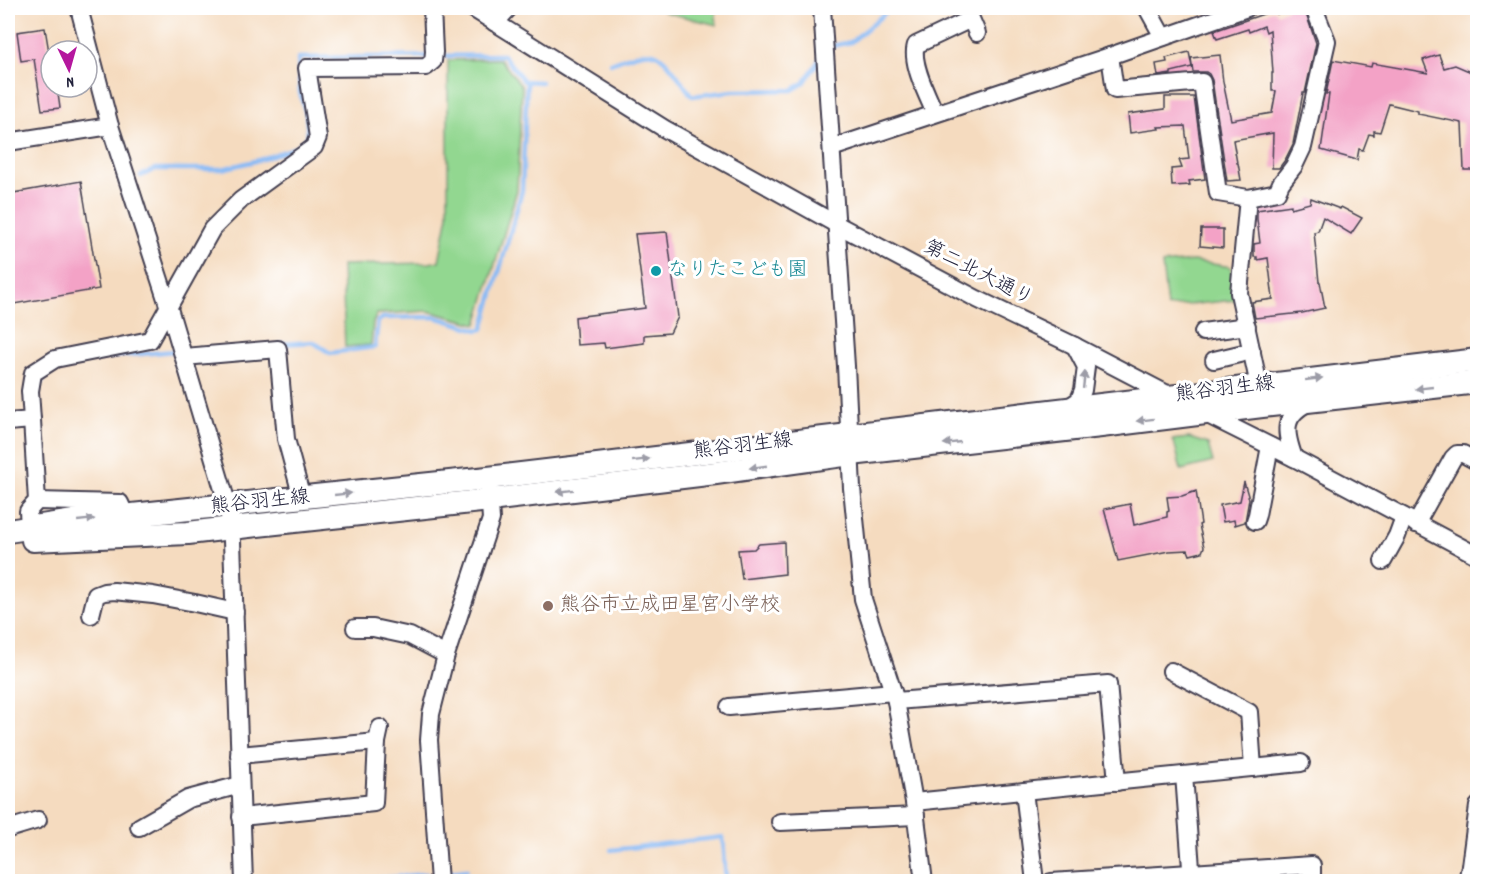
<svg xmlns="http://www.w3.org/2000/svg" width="1485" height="889" viewBox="0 0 1485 889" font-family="Dekko,'Klee One',sans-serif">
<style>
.green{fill:#92d790;stroke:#5a7c66;stroke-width:1.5}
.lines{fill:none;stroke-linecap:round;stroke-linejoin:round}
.stream{stroke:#88baf5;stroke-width:4.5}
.building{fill:#f3a2c6}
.minor-casing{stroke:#423e4f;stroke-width:20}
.major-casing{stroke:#423e4f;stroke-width:26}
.minor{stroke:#fff;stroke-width:16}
.major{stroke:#fff;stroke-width:22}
.oneway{fill:#9c9ca7}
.culture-dot{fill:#0f9aa8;stroke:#fff;stroke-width:2}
.education-dot{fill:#8d6e63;stroke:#fff;stroke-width:2}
.labels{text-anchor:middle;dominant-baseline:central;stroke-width:6;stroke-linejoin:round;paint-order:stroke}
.culture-label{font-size:20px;fill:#0d838f;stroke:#fff;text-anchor:start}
.street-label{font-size:20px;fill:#22223b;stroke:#fff}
.education-label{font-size:20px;fill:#785e54;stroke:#fff;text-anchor:start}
</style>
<rect width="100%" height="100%" fill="#fff"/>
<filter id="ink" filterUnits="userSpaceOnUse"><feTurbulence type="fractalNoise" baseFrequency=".0167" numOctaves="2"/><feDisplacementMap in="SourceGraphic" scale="12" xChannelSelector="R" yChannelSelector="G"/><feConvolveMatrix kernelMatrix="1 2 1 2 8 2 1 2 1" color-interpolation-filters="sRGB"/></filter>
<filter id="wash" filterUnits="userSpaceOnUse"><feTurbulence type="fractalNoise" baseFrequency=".008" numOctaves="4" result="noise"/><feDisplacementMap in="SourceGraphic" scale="24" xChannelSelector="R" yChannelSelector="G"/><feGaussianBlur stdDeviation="1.35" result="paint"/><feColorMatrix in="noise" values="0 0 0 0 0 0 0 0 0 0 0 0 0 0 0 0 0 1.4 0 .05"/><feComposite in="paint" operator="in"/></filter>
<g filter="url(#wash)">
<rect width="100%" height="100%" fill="#f5dbbf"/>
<!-- green -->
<g class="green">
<polygon points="663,8 715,8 717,25 664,12"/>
<polygon points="500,59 522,87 517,190 477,324 428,311 377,314 373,323 371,345 345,347 342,265 429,263 439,261 448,215 448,60"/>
<polygon points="1193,261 1231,267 1235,300 1167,307 1162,264"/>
<polygon points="1189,438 1208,444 1213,462 1181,470 1176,449 1172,440"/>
</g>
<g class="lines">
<!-- stream -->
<g class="stream">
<polyline points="832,46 851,42 891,8"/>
<path d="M611 63C622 59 642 50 653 53 666 55 683 85 692 96L733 91 792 90 804 83 821 57"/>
<polyline points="141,176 155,169 222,169 259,160 297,147 308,136 306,114 300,93 298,58 503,55 524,81 541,82"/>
<polyline points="281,344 313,342 330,353 375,347 378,321 383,318 435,317 478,330 483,329 522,191 527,81"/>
<polyline points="97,358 175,351"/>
<polyline points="37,390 47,371"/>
<polyline points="611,850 723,837 726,882"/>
<polyline points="443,873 467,870"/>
<polyline points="347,882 426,874"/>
</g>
</g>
<g id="blocks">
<!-- building -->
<g class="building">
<polygon points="1289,8 1304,8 1316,43 1305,93 1303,93 1293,144 1285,160 1279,168 1272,168 1273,133 1233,140 1237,163 1238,163 1241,180 1227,181 1212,80 1209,74 1206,72 1193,72 1191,58 1220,55 1223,82 1231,120 1272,113 1276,91 1272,91 1272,73 1273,73 1270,30 1266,32 1264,26 1249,32 1248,29 1217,39 1214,31 1275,10 1277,14"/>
<polygon points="45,28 51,64 51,87 57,87 60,108 42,110 34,59 21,61 17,32"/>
<polygon points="1189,52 1192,67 1171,72 1171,74 1158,76 1156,64 1167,62 1166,58"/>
<polygon points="1439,55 1444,68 1455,65 1476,74 1476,103 1478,103 1478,170 1464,170 1462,123 1418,114 1418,111 1389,104 1380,132 1374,131 1374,135 1369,134 1363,150 1359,149 1357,160 1321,150 1329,94 1326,94 1333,60 1371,67 1372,63 1428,73 1423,60"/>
<polygon points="1165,97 1194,97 1205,179 1189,181 1190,185 1172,186 1171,169 1182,168 1179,160 1189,159 1185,126 1158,127 1159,129 1130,133 1128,114 1165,109"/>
<polygon points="81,181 99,289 14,304 8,270 8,194"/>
<polygon points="1311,198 1340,209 1341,207 1362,218 1351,234 1323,217 1318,231 1314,232 1319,282 1320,282 1325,308 1302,313 1255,318 1252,302 1273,299 1268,258 1257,260 1257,257 1254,257 1254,244 1260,243 1257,219 1257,210 1291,205 1291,208 1310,203"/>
<polygon points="1201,229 1223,229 1223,248 1200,246"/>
<polygon points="667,232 678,317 670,333 644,335 644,343 605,348 604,343 577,345 575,317 645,308 635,234"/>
<polygon points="1244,482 1249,499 1245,522 1235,525 1234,520 1223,522 1220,505 1240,501"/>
<polygon points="1196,491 1201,524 1199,525 1204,547 1202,552 1190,555 1188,550 1169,551 1118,561 1104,509 1130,504 1134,525 1167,517 1167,512 1169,511 1167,497 1182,496"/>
<polygon points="784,542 785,574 742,579 738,550 754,549 759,544"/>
</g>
</g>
</g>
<g filter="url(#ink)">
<use href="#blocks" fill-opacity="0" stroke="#423e4f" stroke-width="1.5"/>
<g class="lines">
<!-- minor casing -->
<g class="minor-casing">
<g id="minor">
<polyline points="79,8 110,126 168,305 228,506 232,541 244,882"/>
<polyline points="472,8 665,129 836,224 977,299 1075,346 1173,397"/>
<polyline points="822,8 846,366 852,488 863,599 896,701 914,802 924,882"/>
<polyline points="1147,8 1163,37"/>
<polyline points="495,23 509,8"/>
<polyline points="1110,56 1115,90 1202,82 1218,193 1248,198 1239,293 1261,395"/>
<path d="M935 113C928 97 910 62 916 45L971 19 977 33"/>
<polyline points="8,142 110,126"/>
<polyline points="832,148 1110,56 1247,8"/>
<polyline points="1248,198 1277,192 1281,183 1294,166 1303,147 1327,41 1314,8"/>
<polyline points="1203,332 1247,326"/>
<polyline points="184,357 278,349 286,439 302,498"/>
<polyline points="1214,360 1252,351"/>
<polyline points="1066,409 1079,400 1083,390 1086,367 1075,346"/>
<polyline points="1204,413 1294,458 1478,556"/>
<polyline points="8,422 32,420 30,391 33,373 55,359 150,340 212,229 241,200 314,147 318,137 307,68 426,67 433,61 434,52 432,8"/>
<path d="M1294 458C1285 433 1281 415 1310 402"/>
<polyline points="37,501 120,503 126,516"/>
<polyline points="1255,521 1257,515 1270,446"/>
<polyline points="1416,524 1453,458 1457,454 1463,454 1478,462"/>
<polyline points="29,527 28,511 37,501 32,420"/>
<polyline points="1383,561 1397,536 1404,517"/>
<polyline points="91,615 96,595 104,592 114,591 153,595 195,603 235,612"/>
<polyline points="355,628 373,628 410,636 446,655"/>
<polyline points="1171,671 1249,712 1253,768"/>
<polyline points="896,701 1108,684 1117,782"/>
<polyline points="729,707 893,692"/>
<polyline points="239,755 377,742"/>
<polyline points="1184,775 1192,881"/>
<polyline points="1024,791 1035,882"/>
<polyline points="914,802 1301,763"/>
<polyline points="241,817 374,803 377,742 380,728"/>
<polyline points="780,822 916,816"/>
<polyline points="139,827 188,799 240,785"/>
<polyline points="8,829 38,820"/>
<polyline points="439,882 429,740 431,714 446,655 491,519 489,490"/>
<polyline points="1051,882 1312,865 1312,882"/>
<polyline points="1467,882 1470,866 1478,806"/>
</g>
</g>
<!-- major casing -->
<g class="major-casing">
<g id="major">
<polyline points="8,531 74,521 488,478 1478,360"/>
<polyline points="33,540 188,533 231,528 490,500 716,473 851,454 1101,426 1262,406 1478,382"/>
<polyline points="1473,882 1478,877"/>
</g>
</g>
<!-- minor -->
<use href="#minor" class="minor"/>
<!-- major -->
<use href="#major" class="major"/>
</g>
<!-- one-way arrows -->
<defs><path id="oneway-solid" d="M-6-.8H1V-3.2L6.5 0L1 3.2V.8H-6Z" transform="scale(1.5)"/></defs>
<g class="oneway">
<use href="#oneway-solid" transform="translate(1314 379) rotate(-7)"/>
<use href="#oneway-solid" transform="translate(1084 380) rotate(-84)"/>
<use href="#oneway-solid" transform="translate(1424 388) rotate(174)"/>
<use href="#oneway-solid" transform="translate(1145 420) rotate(173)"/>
<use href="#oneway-solid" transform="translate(952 443) rotate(174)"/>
<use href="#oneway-solid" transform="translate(641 460) rotate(-7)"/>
<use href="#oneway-solid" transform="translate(758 467) rotate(172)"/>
<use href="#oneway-solid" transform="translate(565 491) rotate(173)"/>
<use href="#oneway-solid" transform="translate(343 494) rotate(-6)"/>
<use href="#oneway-solid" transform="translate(86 520) rotate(-6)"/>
</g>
</g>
<!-- markers -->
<circle class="culture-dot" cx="656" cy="271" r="6"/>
<circle class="education-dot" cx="548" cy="606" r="6"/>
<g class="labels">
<!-- culture labels -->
<g class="culture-label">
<text x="668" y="271">なりたこども園</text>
</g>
<!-- street labels -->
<g class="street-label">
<text transform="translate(978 274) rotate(27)">第二北大通り</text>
<text transform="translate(1225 390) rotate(-7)">熊谷羽生線</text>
<text transform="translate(743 447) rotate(-7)">熊谷羽生線</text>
<text transform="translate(260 503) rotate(-6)">熊谷羽生線</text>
</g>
<!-- education labels -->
<g class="education-label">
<text x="560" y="606">熊谷市立成田星宮小学校</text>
</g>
</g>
<!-- margin -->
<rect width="1485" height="889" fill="none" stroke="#fff" stroke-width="30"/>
<!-- north arrow -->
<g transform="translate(69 69) rotate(175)"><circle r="28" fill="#ffffff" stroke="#a7a7b1" stroke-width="1.5"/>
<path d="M0-4.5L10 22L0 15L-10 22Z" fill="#b5179e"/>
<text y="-9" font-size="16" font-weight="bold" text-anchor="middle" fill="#22223b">N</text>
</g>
</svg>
